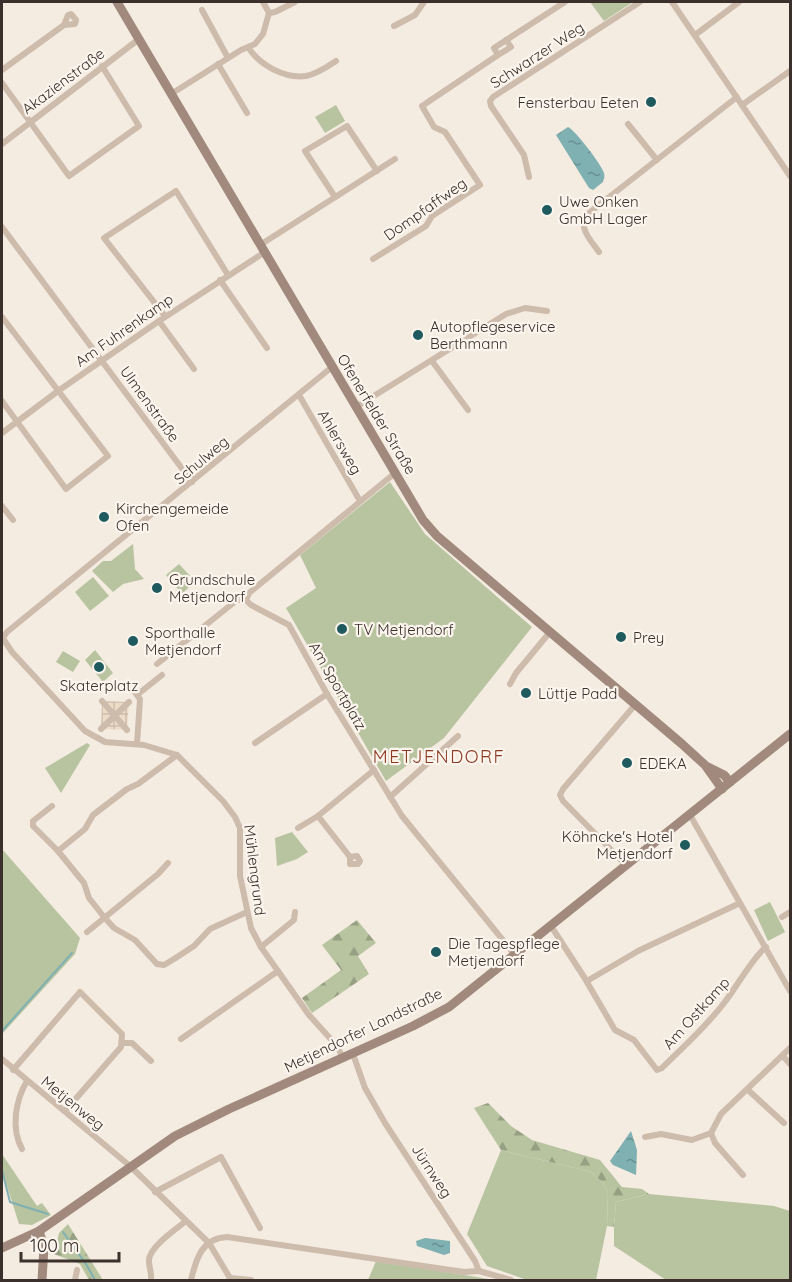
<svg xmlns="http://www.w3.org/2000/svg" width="792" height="1282" viewBox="0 0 792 1282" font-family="Quicksand,sans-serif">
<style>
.green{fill:#b8c4a0}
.forest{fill:url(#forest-firs)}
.plaza{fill:url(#plaza-grid)}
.water{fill:url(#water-ripples)}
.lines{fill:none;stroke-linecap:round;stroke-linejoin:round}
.stream{stroke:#7fb0b2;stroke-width:2}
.street{stroke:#cdbbac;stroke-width:6}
.secondary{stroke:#a18a7d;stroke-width:9}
.poi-dot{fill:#1f5a5e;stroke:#fbf5ee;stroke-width:2}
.labels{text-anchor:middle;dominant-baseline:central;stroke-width:4.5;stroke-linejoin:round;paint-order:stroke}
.street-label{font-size:15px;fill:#3b302b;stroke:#fbf5ee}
.poi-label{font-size:15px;fill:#3b302b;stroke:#fbf5ee;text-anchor:start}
.quarter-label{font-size:18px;letter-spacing:1.5px;fill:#8c3b22;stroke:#fbf5ee}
</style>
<defs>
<pattern id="forest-firs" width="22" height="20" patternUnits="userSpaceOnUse" patternTransform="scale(1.5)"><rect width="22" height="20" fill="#b8c4a0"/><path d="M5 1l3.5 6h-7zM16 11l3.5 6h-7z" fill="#97a083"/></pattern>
<pattern id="plaza-grid" width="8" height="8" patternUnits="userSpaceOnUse" patternTransform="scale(1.5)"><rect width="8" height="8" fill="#ecdcc8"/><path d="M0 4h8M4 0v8" fill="none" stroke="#cbbdac"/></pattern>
<pattern id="water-ripples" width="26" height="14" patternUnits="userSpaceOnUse" patternTransform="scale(1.5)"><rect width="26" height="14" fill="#7fb0b2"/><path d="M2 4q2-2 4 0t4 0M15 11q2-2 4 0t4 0" fill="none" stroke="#699091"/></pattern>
</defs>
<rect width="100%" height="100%" fill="#f4ebe1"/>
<!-- green -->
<g class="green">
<polygon points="590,2 633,2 604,21"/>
<polygon points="336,105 345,121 325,133 315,117"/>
<polygon points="390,482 425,534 532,627 444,738 386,781 286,608 316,588 300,555"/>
<polygon points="133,544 135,569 144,579 123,584 113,592 92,571 103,561 111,561"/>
<polygon points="179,564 195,581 182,594 166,575"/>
<polygon points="93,577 109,596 90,611 75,592"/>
<polygon points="95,650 113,673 103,682 85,660"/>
<polygon points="63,651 80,661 73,672 56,662"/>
<polygon points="87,743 90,745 61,793 45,768"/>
<polygon points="292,832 308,852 297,859 277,866 275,838"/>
<polygon points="2,849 80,938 75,954 2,1034"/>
<polygon points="770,902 785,932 768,941 754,910"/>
<polygon points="501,1150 591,1172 603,1183 608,1193 607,1226 596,1280 527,1280 487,1266 467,1234"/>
<polygon points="2,1154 37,1206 42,1203 51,1215 32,1225 19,1224 2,1170"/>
<polygon points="649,1194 774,1206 790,1211 790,1280 666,1280 614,1246 614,1227 616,1202"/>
<polygon points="376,1261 477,1277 493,1280 368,1280"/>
</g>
<!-- forest -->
<g class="forest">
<polygon points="357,920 376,943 358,956 369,974 312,1013 302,998 341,970 322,945"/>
<polygon points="488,1103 511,1126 532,1140 600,1160 622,1187 642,1189 649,1194 616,1202 614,1227 607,1226 608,1193 603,1183 591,1172 501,1150 474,1108"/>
<polygon points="68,1224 103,1280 89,1280 80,1264 54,1254 59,1233"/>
</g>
<!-- plaza -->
<polygon class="plaza" points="102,701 129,702 127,730 101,729"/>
<!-- water -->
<g class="water">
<path d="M568 127C576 131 601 164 604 173 605 178 604 178 603 182L593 190 589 188 556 135Z"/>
<polygon points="631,1131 637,1150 636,1175 613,1165 610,1161"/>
<polygon points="425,1238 450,1241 450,1253 444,1255 417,1246 416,1241"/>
</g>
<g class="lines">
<!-- stream -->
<g class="stream">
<polyline points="2,1031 72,953"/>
<polyline points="2,1170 10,1202 48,1214"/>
<polyline points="63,1232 86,1264 95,1280"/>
</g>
<!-- street -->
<g class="street">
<polyline points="672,2 790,176"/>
<polyline points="202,10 228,58"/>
<polyline points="269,13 275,12 295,2"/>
<polyline points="394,26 415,15 424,2"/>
<polyline points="695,35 739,2"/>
<path d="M248 47C259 65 285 79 306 76 317 74 327 67 336 61"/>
<polyline points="498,55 511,47 506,40"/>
<polyline points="218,64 247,113"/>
<polyline points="2,70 64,25 75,24 76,20 71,14 68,15 64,25"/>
<polyline points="2,83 69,176 139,126 102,66"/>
<polyline points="171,94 241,50 255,44 263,34 269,13 263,2"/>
<polyline points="742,105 790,71"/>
<polyline points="628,124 657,160"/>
<polyline points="2,144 139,39"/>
<polyline points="529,177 524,155 491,106 490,101 493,97 640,2"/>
<polyline points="335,197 305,151 347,126 377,171"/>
<polyline points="2,227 192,482"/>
<polyline points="260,245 395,159"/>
<path d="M599 252C592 242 579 229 585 216L737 97"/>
<polyline points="373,259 426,226 432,216 480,185 445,132 434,127 422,106 498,55 494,48 565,2"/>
<polyline points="220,280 267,348"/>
<polyline points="165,316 104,238 176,191 228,275"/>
<polyline points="2,317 108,456 66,489 2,401"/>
<polyline points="159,321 194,369"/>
<polyline points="432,361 468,410"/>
<polyline points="299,395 360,501"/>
<polyline points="356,407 506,314 525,308 547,311"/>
<polyline points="2,433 58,391 159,321 265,252"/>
<polyline points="395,473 249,593 246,600 251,605 289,625 327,694 402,816 515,955"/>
<polyline points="2,506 13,520"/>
<polyline points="2,637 12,652 85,731 105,742 144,745 177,755 223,801 235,817 240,828 240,876 251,928 261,947 309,1015 337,1046 343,1058"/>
<polyline points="2,639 7,632 332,367"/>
<polyline points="157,664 237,600 246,600"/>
<polyline points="510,684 516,673 550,632"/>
<polyline points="134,691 140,699 137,744"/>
<polyline points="137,695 162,675"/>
<polyline points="102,701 127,730"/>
<polyline points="101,729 129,702"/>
<polyline points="255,743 327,694"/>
<polyline points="390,797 458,736"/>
<polyline points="52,806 33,821 33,826 58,851 84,883 89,898 104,917 114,928 135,940 157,964 164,965 174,959 194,946 210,929 247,912"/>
<polyline points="690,815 790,991"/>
<polyline points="298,828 318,816"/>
<polyline points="58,851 85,829 93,815 127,789 138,784 177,755"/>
<polyline points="350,857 357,856 360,861 358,864 350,864 350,857 318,816 374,770"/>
<polyline points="627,866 563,801 560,795 563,789 635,705"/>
<polyline points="782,917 790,912"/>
<path d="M551 926 584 977 615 1030 634 1040 657 1070 662 1068C683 1047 706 1027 724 1003 736 988 753 957 766 947"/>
<polyline points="87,932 158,874 168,863"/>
<polyline points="261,947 294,920 295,912"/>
<polyline points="587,981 638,951 740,903"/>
<polyline points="181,1039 278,971"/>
<polyline points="122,1043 132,1043 151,1061"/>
<polyline points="353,1054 365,1088 385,1123 475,1261 479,1271 511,1280"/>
<polyline points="783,1056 790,1064"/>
<polyline points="2,1059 130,1166 209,1243 230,1278 229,1280"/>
<polyline points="13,1070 80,992 122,1034 121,1047 65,1111"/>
<polyline points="748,1090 784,1123"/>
<polyline points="711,1133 715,1143 743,1175"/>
<polyline points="645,1137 661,1134 692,1140 711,1133 721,1114 790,1048"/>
<path d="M22 1149C11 1129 15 1101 27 1081"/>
<polyline points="155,1192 221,1157 260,1228"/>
<polyline points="230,1278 251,1280"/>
<polyline points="75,1280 77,1270"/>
<path d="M151 1280C152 1273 149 1268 149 1261 148 1248 176 1229 186 1221"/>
<path d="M191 1280C196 1259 202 1238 227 1237L464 1272 479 1271"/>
</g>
<!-- secondary -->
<g class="secondary">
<polyline points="117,2 423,520 437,536 682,744 705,765 722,789"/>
<polyline points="708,767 724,775 730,782"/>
<polyline points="39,1231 44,1247 42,1280"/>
<polyline points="2,1248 39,1231 175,1136 229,1109 413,1026 449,1007 790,734"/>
</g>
</g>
<!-- markers -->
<g class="poi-dot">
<circle cx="651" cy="102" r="6"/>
<circle cx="547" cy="210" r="6"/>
<circle cx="418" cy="335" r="6"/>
<circle cx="104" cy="517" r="6"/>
<circle cx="157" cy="588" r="6"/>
<circle cx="342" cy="629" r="6"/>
<circle cx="621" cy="637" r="6"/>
<circle cx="133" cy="641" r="6"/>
<circle cx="99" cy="667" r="6"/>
<circle cx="526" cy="693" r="6"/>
<circle cx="627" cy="763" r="6"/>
<circle cx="685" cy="845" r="6"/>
<circle cx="436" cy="952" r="6"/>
</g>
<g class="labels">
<!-- street labels -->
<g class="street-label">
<text transform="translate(537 55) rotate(-33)">Schwarzer Weg</text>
<text transform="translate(63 81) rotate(-37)">Akazienstraße</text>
<text transform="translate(425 209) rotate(-35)">Dompfaffweg</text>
<text transform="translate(124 330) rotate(-35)">Am Fuhrenkamp</text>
<text transform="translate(150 404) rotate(54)">Ulmenstraße</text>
<text transform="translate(377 414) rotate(59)">Ofenerfelder Straße</text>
<text transform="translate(340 442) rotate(60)">Ahlersweg</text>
<text transform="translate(201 460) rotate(-40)">Schulweg</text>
<text transform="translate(338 686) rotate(60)">Am Sportplatz</text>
<text transform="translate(255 870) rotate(83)">Mühlengrund</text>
<text transform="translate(696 1013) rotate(-48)">Am Ostkamp</text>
<text transform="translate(363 1030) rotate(-26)">Metjendorfer Landstraße</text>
<text transform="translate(73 1103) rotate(39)">Metjenweg</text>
<text transform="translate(432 1171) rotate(57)">Jürnweg</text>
</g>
<!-- poi labels -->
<g class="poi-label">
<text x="639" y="102" text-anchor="end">Fensterbau Eeten</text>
<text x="559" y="201">Uwe Onken<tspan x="559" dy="17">GmbH Lager</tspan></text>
<text x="430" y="326">Autopflegeservice<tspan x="430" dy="17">Berthmann</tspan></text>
<text x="116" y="508">Kirchengemeide<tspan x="116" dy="17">Ofen</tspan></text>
<text x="169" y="579">Grundschule<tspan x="169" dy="17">Metjendorf</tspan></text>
<text x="354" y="629">TV Metjendorf</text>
<text x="145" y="632">Sporthalle<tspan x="145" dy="17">Metjendorf</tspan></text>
<text x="633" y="637">Prey</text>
<text x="99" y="685" text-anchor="middle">Skaterplatz</text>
<text x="538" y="693">Lüttje Padd</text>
<text x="639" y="763">EDEKA</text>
<text x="673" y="836" text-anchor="end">Köhncke's Hotel<tspan x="673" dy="17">Metjendorf</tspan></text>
<text x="448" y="943">Die Tagespflege<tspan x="448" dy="17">Metjendorf</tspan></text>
</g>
<!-- quarter labels -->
<g class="quarter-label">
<text x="439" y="756">METJENDORF</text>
</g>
</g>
<!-- border -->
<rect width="792" height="1282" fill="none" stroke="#3b302b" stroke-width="6"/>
<!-- scale -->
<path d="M21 1252v9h98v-9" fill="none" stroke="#3b302b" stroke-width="3"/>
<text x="30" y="1252" font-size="18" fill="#3b302b" stroke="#fbf5ee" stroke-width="4.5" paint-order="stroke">100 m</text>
</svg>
